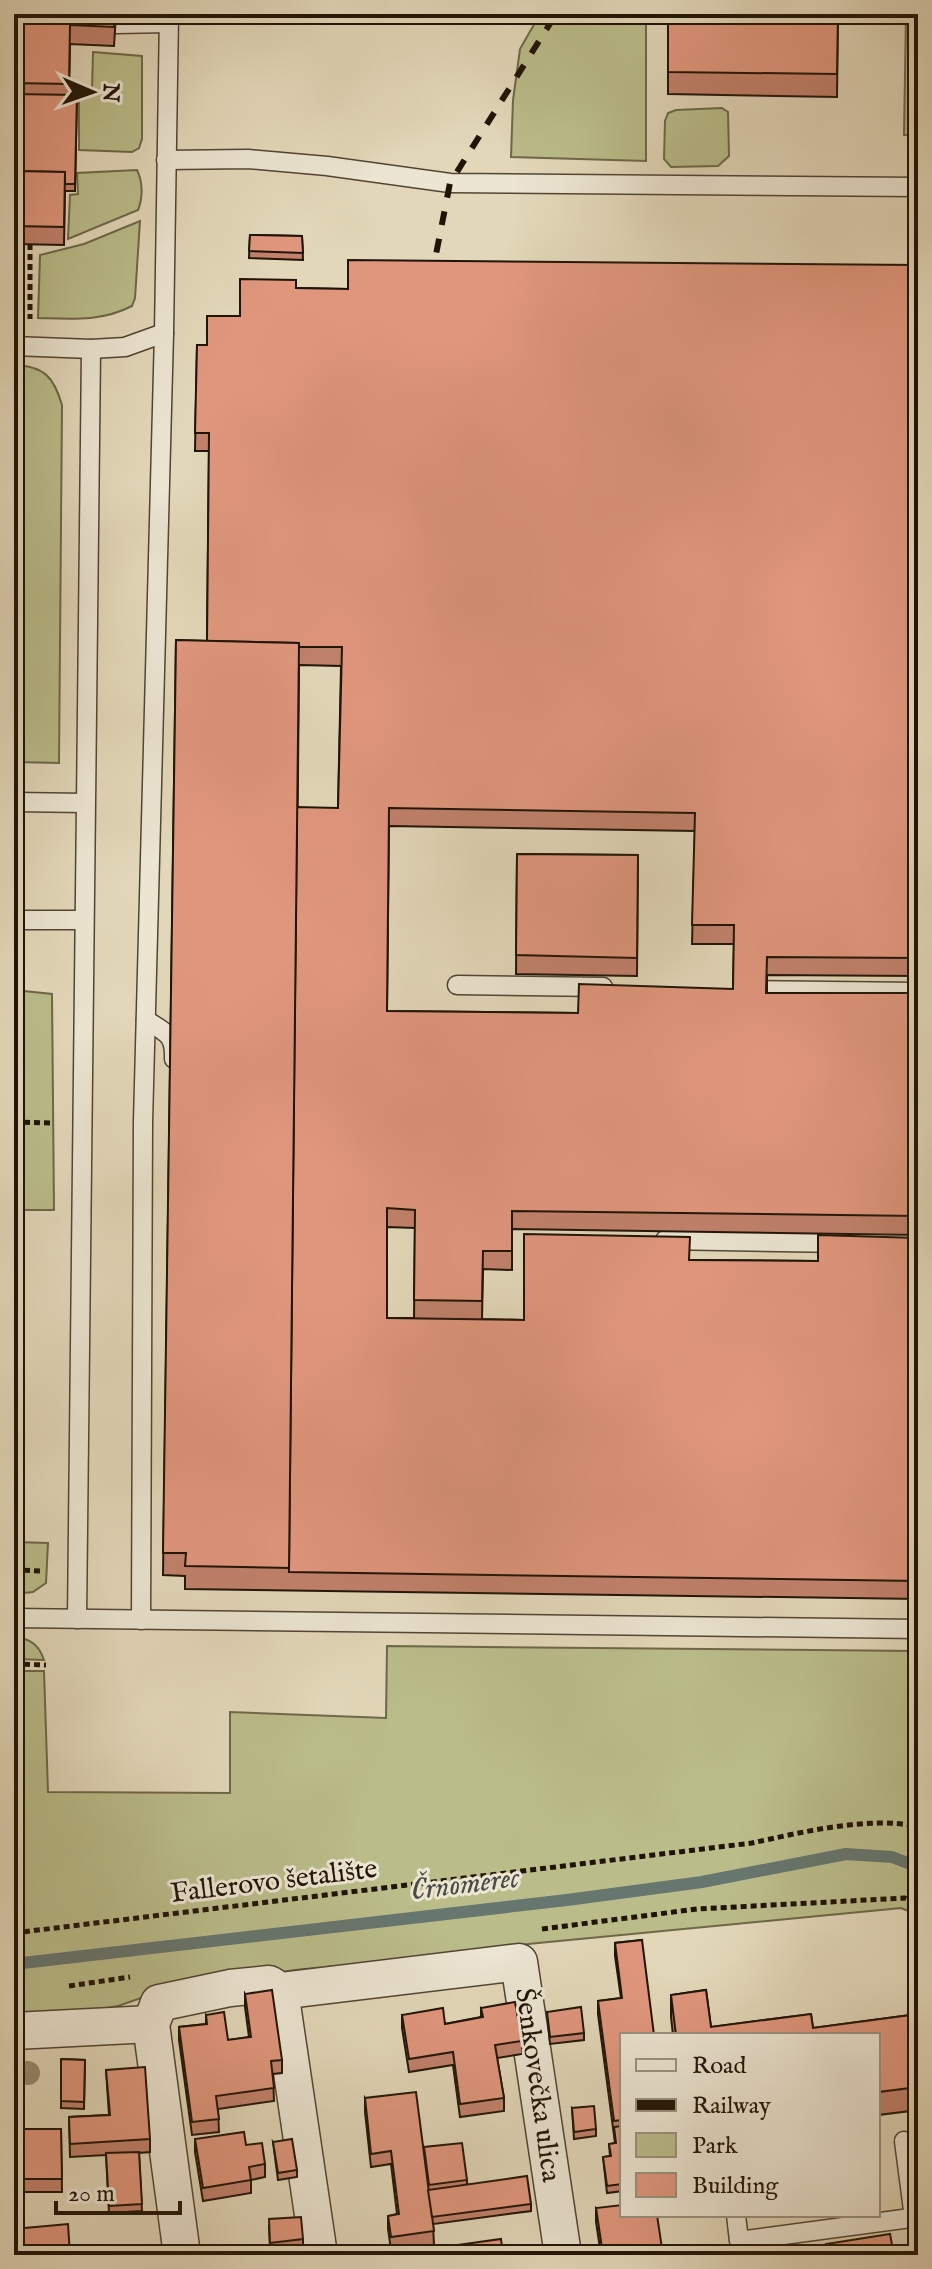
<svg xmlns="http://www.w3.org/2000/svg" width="932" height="2269" viewBox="0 0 932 2269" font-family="'IM FELL English',serif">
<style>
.green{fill:#babc8a;stroke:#6d6848;stroke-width:2}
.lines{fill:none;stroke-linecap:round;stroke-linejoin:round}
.stream{stroke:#67766f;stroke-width:12}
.service-casing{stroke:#504533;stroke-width:21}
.minor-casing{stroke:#504533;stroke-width:39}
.path{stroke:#201406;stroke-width:5;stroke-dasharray:6 4;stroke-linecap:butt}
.service{stroke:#ece5d2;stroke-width:18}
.minor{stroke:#ece5d2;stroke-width:36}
.rail{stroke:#201406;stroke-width:6;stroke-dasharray:14 14;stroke-linecap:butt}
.tree{fill:#958c70}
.wall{fill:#c1816c;stroke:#201406;stroke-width:2;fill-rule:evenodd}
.building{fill:#e0967d;stroke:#201406;stroke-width:2;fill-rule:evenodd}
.labels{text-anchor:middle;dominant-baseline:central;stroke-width:6;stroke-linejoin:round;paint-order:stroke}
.street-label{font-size:28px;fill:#201406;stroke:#ece5d2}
.water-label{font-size:30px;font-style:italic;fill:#494d43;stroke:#ece5d2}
</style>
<rect width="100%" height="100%" fill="#e2d7b9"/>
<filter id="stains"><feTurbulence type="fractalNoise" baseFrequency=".0025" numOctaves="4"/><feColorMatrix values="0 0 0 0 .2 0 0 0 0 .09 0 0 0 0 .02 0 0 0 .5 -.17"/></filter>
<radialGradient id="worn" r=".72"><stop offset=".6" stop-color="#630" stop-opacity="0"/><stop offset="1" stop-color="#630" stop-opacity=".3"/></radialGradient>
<!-- green -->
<g class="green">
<polygon points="540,14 646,14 646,161 511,157 513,100 520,49"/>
<polygon points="906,14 918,14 918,135 904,135"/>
<polygon points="93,52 142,56 142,139 139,148 132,152 79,150 79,91 92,91"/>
<polygon points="722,108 728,112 729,156 718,166 671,167 664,159 665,121 668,113 676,110"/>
<path d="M137 170C143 182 143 198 138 210L68 239 70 195 78 194 77 173Z"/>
<path d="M140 221 135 298 132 306C101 322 71 319 38 318L40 255 84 244Z"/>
<polygon points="14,249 23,253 21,307 14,314"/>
<path d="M14 365C44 366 54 377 62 405L59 763 14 762Z"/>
<polygon points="14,990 52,994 54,1210 14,1210"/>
<polygon points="14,1542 48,1543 46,1583 33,1592 14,1594"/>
<path d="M14 1637C30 1638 39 1645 44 1660L14 1659Z"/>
<polygon points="387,1646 918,1651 918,1915 901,1908 528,1944 479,1952 295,1970 167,1989 118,2006 61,2016 14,2019 14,1671 44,1671 48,1792 230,1793 230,1712 386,1718"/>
</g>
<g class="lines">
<!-- stream -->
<polyline class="stream" points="14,1964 567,1900 702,1882 846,1854 892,1857 918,1867"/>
<!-- service casing -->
<g class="service-casing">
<g id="service">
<polyline points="116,24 169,23"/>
<polyline points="166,160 248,159 327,166 450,183 918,187"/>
<polyline points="14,346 91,349 125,347 164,333 169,14"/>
<polyline points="14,802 85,803"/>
<polyline points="14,920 84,920"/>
<polyline points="457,985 603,987"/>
<polyline points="745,990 918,992"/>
<path d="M146 1020C166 1033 175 1034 174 1059"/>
<polyline points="665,1240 843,1243"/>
<polyline points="14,1618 918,1629"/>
<polyline points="77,1619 91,349"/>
<polyline points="141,1620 143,1122 164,333"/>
<polyline points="904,2141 914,2218"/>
<polyline points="736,2215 739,2241 918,2217"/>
</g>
</g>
<!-- minor casing -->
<g class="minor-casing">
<g id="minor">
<polyline points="280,1991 319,2255"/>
<polyline points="14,2031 151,2024"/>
<polyline points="182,2255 151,2024 159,2003 230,1988 269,1984 280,1991 519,1962 563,2255"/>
</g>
</g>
<!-- path -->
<g class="path">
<polyline points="30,244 30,319"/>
<polyline points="14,1122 52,1123"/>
<polyline points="14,1570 42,1571"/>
<polyline points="14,1664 46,1665"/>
<polyline points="542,1929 697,1909 905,1898 918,1903"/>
<path d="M14 1933 752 1843C798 1833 872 1815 918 1827"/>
<polyline points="69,1986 130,1977"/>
</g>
<!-- service -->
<use href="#service" class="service"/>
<!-- minor -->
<use href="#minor" class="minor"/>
<!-- rail -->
<polyline class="rail" points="431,280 450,183 556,14"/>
</g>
<!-- trees -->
<circle class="tree" cx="28" cy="2073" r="12"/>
<!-- wall -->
<g class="wall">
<polygon points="14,14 116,14 114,46 70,44 69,95 77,95 75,191 65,191 64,245 14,244"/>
<polygon points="668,14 838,14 837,97 668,94"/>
<polygon points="250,235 302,236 303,260 249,258"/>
<path d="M918 265V976L767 975V993H918V1235L512 1229V1270L483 1269 482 1319 524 1320 690 1260 818 1261 918 1238V1599L185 1589V1576L163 1575 176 640 207 641 209 451H195L197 345H207L240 316 296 288 348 289ZM299 665 341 666 338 808 297 881ZM389 826 695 831 692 944H734L733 989 578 1013 387 1011ZM387 1227 415 1228 414 1318H387Z"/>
<polygon points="517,854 638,855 637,976 516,974"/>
<polygon points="642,1940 622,2035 622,2191 607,2193 603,2157 610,2156 609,2144 615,2143 598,2014 598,2001 621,1998 615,1956 615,1943"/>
<polygon points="706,1990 711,2027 811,2014 813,2028 911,2015 913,2039 918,2038 918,2110 878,2115 878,2035 673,2035 671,2017 671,1995"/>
<polygon points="245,1994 282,2060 282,2073 273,2074 274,2101 218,2109 219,2132 192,2135 179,2040 179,2027 206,2024 206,2015 228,2040 249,2037 245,2007"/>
<polygon points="481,2008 522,2041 522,2054 497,2058 504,2098 504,2111 460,2117 453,2065 409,2072 402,2028 402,2015 445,2024 481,2017"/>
<polygon points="547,2012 584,2033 584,2040 550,2044"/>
<polygon points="61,2059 85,2060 84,2109 61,2108"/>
<polygon points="106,2070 150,2139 150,2152 139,2153 142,2211 109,2213 106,2155 70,2157 69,2117 109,2115"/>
<polygon points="365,2098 428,2190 424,2147 467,2180 467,2184 531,2204 531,2211 433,2224 434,2245 391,2250 388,2229 388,2216 397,2214 391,2164 371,2167 365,2112"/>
<polygon points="572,2108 596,2129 596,2136 574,2139"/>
<polygon points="19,2129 61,2129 62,2192 20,2192"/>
<polygon points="195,2139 246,2145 265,2164 265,2177 251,2180 251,2193 203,2201 195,2152"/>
<polygon points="273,2142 297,2170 297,2177 278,2180"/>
<polygon points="596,2208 663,2255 601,2255 596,2222"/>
<polygon points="269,2226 303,2239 303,2246 270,2250"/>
</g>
<!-- building -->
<g class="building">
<polygon points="14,14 115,14 114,27 70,25 69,84 14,83"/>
<polygon points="668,14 838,14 837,74 668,72"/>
<polygon points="14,94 77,95 75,184 65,184 65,172 14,171"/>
<polygon points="14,171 65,172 64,227 14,226"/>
<polygon points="250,235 302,236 303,253 249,251"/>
<path d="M348 260 918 265V958L767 957 766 993H918V1216L512 1211V1251H483L482 1301 414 1300 415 1210 387 1208V1318L524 1320V1234L690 1237 689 1260 818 1261V1235L918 1238V1581L289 1572 297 807 338 808 342 647H299V643L207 641 209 433H195L197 345H207V316H240V279L296 280V288L348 289ZM389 808 695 813 692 925H734L733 989 579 984 578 1013 387 1011Z"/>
<polygon points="14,461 18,461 14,572"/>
<polygon points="176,640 299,643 289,1568 185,1566 186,1553 163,1553"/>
<polygon points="517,854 638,855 637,958 516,955"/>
<polygon points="642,1940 654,2035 622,2035 622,2120 614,2121 598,2001 622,1998 615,1943"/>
<polygon points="272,1990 282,2060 271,2061 274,2088 216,2096 219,2119 192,2122 179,2027 207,2024 206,2015 224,2012 228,2040 251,2037 245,1994"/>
<polygon points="706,1990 711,2027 811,2014 813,2028 911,2015 913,2039 918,2038 918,2087 878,2092 878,2035 676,2035 671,1995"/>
<polygon points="515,2002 522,2041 495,2045 504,2098 460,2104 453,2052 409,2059 402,2015 443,2008 445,2024 483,2017 481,2008"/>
<polygon points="581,2007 584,2033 550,2037 547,2012"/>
<polygon points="61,2059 85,2060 84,2102 61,2101"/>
<polygon points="145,2067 150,2139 70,2144 69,2117 110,2115 106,2070"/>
<polygon points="416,2092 434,2231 391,2237 388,2216 399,2214 391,2151 371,2154 365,2098"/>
<polygon points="594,2106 596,2129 574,2132 572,2108"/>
<polygon points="622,2126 622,2184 607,2186 603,2157 611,2156 609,2144 616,2143 614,2127"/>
<polygon points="19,2129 61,2129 62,2179 20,2179"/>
<polygon points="244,2132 246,2145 262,2143 265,2164 249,2167 251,2180 203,2188 195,2139"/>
<polygon points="292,2139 297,2170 278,2173 273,2142"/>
<polygon points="462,2143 467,2180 429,2185 424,2147"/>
<polygon points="139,2152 142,2204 109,2206 106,2153"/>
<polygon points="527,2176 531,2204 432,2217 428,2190"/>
<polygon points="622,2205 622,2215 657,2215 663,2255 603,2255 596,2208"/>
<polygon points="301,2217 303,2239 270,2243 269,2219"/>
<polygon points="68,2224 70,2255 16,2255 14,2229"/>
<polygon points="890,2234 894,2255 828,2255 826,2244"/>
<polygon points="501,2239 503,2255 458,2255 457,2245"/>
<polygon points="149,2252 150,2255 120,2255"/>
<polygon points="805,2252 806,2255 782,2255"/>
</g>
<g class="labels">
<!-- street labels -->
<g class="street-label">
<text transform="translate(274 1882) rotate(-7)">Fallerovo šetalište</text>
<text transform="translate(537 2085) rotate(82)">Šenkovečka ulica</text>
</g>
<!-- water labels -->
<g class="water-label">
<text transform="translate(465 1885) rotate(-7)">Črnomerec</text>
</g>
</g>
<!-- margin -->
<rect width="932" height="2269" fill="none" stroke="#e2d7b9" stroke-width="48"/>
<rect x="16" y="16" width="900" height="2237" fill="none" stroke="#201406" stroke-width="4"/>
<rect x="24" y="24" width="884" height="2221" fill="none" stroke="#201406" stroke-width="2"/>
<!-- legend -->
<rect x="620" y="2033" width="260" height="184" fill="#ece5d2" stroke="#9a9180" stroke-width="2"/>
<rect x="636" y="2059" width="40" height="12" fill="#ece5d2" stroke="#9a9180" stroke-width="2"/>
<text x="692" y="2073" font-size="24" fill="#201406">Road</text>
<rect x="636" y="2099" width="40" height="12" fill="#201406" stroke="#9a9180" stroke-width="2"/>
<text x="692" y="2113" font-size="24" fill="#201406">Railway</text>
<rect x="636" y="2133" width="40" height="24" fill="#babc8a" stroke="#9a9180" stroke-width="2"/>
<text x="692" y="2153" font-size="24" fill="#201406">Park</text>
<rect x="636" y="2173" width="40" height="24" fill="#e0967d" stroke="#9a9180" stroke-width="2"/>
<text x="692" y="2193" font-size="24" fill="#201406">Building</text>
<!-- north arrow -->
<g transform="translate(92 92) rotate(92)" stroke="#ece5d2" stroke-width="6" paint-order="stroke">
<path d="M0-6L14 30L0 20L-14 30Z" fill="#201406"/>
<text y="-12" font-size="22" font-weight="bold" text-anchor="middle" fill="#201406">N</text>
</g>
<!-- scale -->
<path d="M56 2201v12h124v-12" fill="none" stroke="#201406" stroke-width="4"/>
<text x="68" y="2201" font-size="24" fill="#201406" stroke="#ece5d2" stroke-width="6" paint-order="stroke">20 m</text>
<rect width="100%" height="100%" filter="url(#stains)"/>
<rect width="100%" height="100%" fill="url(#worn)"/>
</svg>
